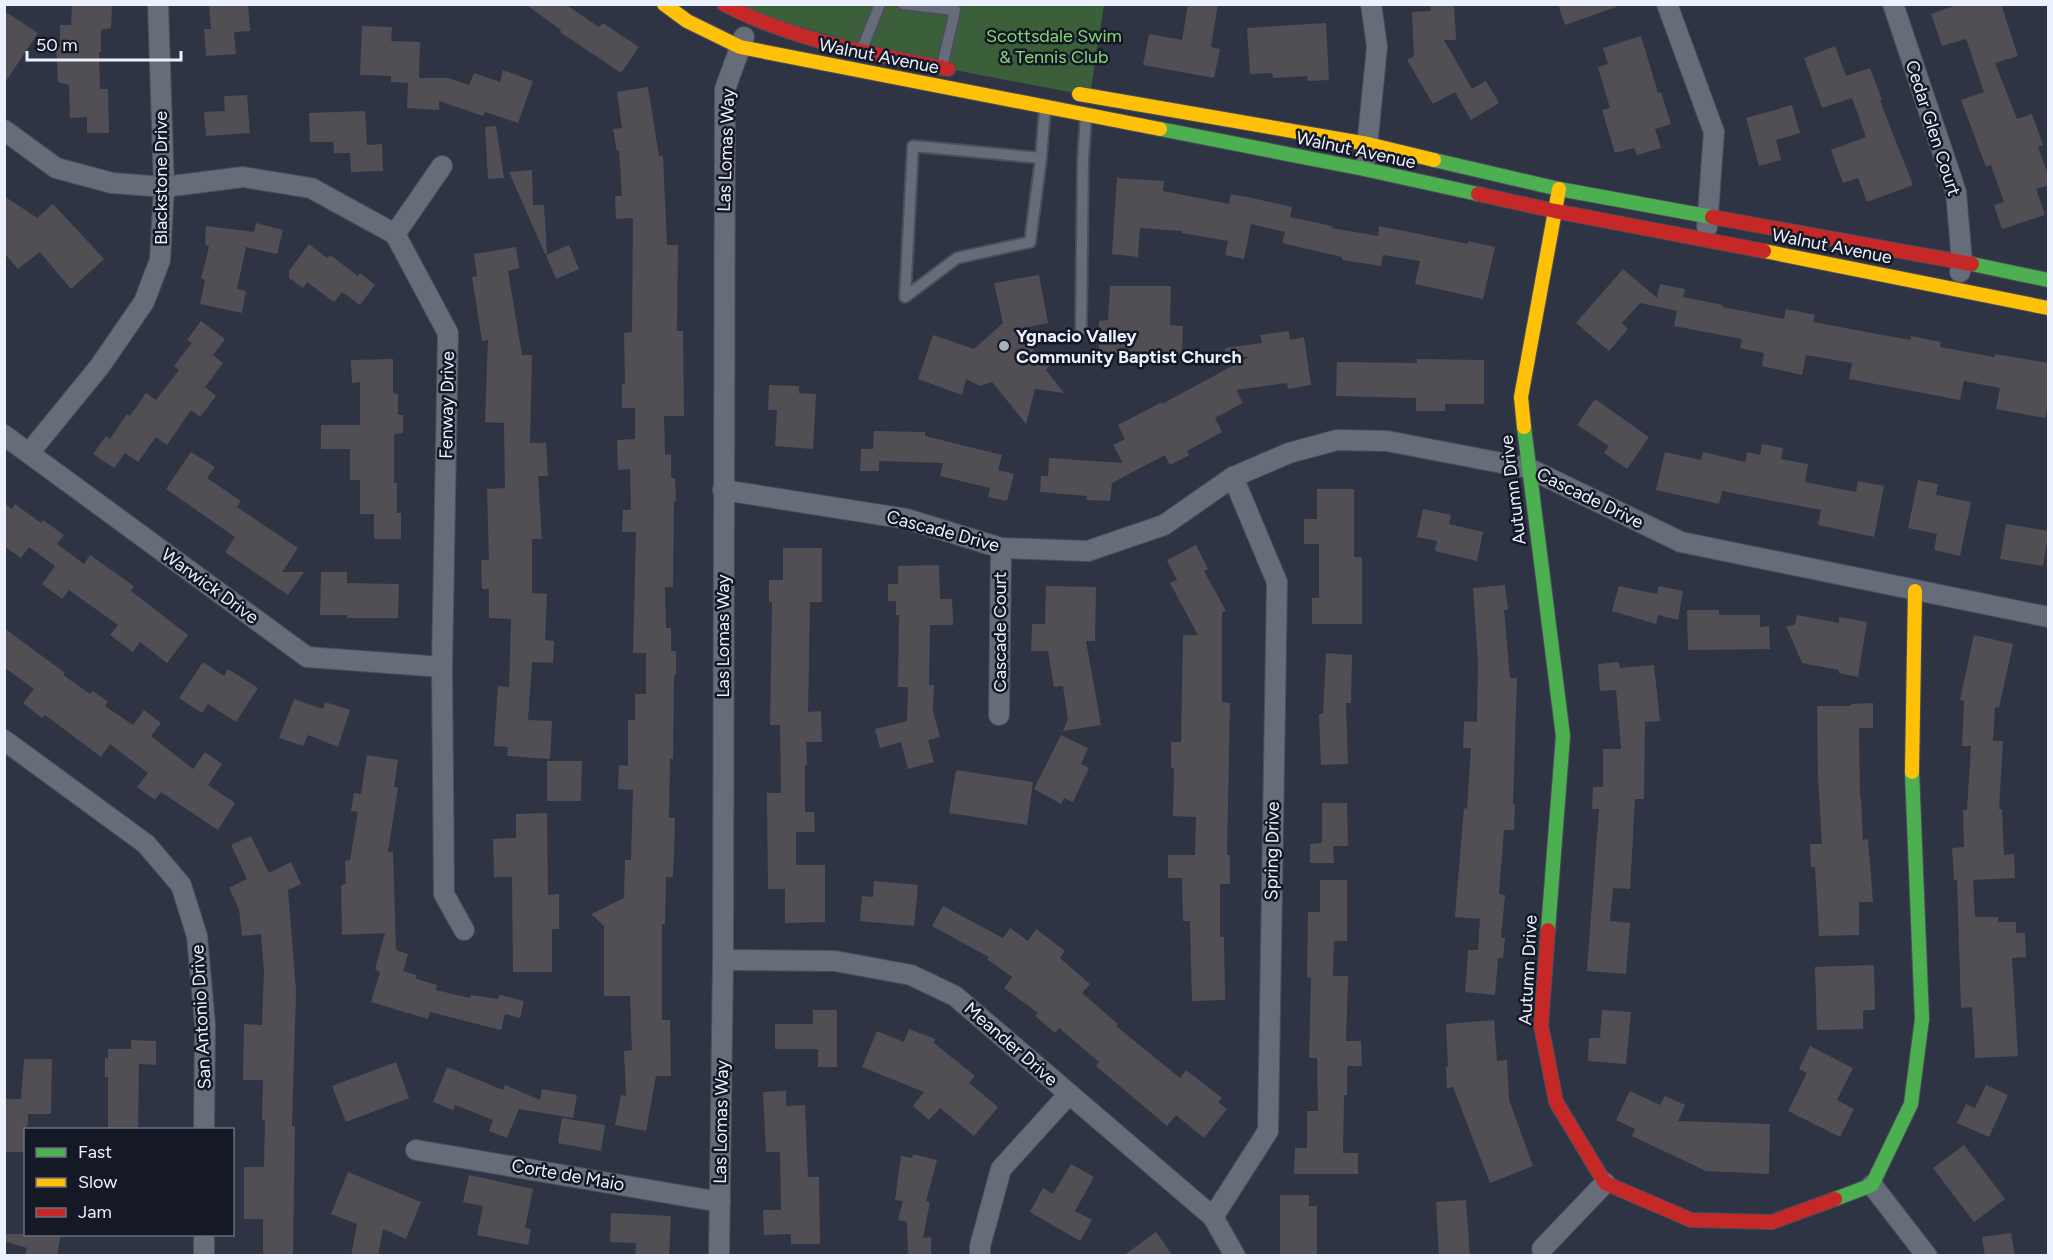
<svg xmlns="http://www.w3.org/2000/svg" width="2053" height="1260" viewBox="0 0 2053 1260" font-family="Figtree,sans-serif">
<style>
.green{fill:#3b5f39}
.building{fill:#514f53}
.lines{fill:none;stroke-linecap:round;stroke-linejoin:round}
.lane-casing{stroke:#4b4f5b;stroke-width:14}
.street-casing{stroke:#4b4f5b;stroke-width:22}
.fast-casing{stroke:#4b4f5b;stroke-width:16}
.slow-casing{stroke:#4b4f5b;stroke-width:16}
.jam-casing{stroke:#4b4f5b;stroke-width:16}
.lane{stroke:#676c79;stroke-width:10}
.street{stroke:#676c79;stroke-width:20}
.fast{stroke:#4caf50;stroke-width:14}
.slow{stroke:#ffc107;stroke-width:14}
.jam{stroke:#c62828;stroke-width:14}
.poi-dot{fill:#a9afbd;stroke:#141925;stroke-width:2}
.labels{text-anchor:middle;dominant-baseline:central;stroke-width:5;stroke-linejoin:round;paint-order:stroke}
.park-label{font-size:18px;fill:#85d877;stroke:#141925}
.street-label{font-size:18px;fill:#ebf1ff;stroke:#141925}
.poi-label{font-size:18px;font-weight:bold;fill:#ebf1ff;stroke:#141925;text-anchor:start}
</style>
<rect width="100%" height="100%" fill="#2e3443"/>
<!-- green -->
<polygon class="green" points="724,5 1104,5 1090,96 949,69"/>
<!-- building -->
<g class="building">
<polygon points="72,4 112,4 111,28 101,30 101,52 99,52 100,89 108,89 109,133 87,133 87,117 70,118 69,85 58,82 56,45 60,47 60,25 71,25"/>
<polygon points="209,4 248,4 250,31 234,32 236,54 206,56 204,29 211,29"/>
<polygon points="525,4 565,4 599,27 603,23 639,47 621,73 560,32 561,30"/>
<polygon points="1188,4 1218,4 1211,47 1220,49 1214,78 1143,65 1149,34 1182,40"/>
<polygon points="1430,4 1454,4 1456,40 1444,40 1472,89 1486,81 1499,103 1471,120 1455,92 1433,104 1407,60 1414,56 1412,12 1431,11"/>
<polygon points="1558,4 1616,4 1616,7 1565,25"/>
<polygon points="1960,4 2001,4 2018,56 1995,63 2017,119 2032,114 2043,145 2038,147 2049,177 2049,185 2036,189 2045,215 2002,229 1994,205 2004,202 1991,165 1986,167 1961,100 1984,92 1966,39 1942,46 1931,14"/>
<polygon points="4,11 38,33 4,84"/>
<polygon points="1326,23 1329,80 1308,81 1307,76 1273,78 1272,73 1250,74 1247,28"/>
<polygon points="362,26 392,27 391,41 420,42 419,78 448,78 469,85 474,73 500,82 503,70 533,81 518,123 485,112 483,116 439,101 439,110 407,108 408,83 391,82 391,76 360,75"/>
<polygon points="1641,36 1658,93 1661,92 1671,124 1655,129 1661,148 1637,155 1634,148 1615,153 1602,110 1610,108 1598,67 1608,64 1603,48"/>
<polygon points="1835,46 1846,76 1870,68 1882,100 1880,101 1913,185 1867,202 1858,178 1843,183 1831,150 1866,137 1852,98 1822,108 1804,58"/>
<polygon points="648,87 659,156 663,156 667,245 678,245 677,331 683,331 684,416 664,416 665,455 671,454 671,478 675,478 676,501 674,501 673,587 665,587 666,628 671,628 671,651 676,651 676,675 674,675 673,759 670,759 669,818 675,818 674,853 673,877 666,877 665,924 662,924 662,1020 670,1020 671,1076 656,1076 646,1131 615,1125 621,1095 626,1096 624,1051 632,1050 630,996 604,996 604,926 591,914 624,898 625,860 631,860 633,790 618,789 619,765 628,766 628,720 635,720 635,694 646,694 646,653 633,653 636,532 622,532 623,510 631,510 630,469 618,470 617,440 635,439 635,408 622,408 622,384 625,383 624,333 632,332 633,218 616,219 615,196 622,196 619,150 617,151 613,129 622,128 617,92"/>
<polygon points="247,95 250,133 206,136 204,112 225,111 224,96"/>
<polygon points="1792,105 1800,133 1776,140 1781,160 1759,166 1746,118"/>
<polygon points="365,111 367,145 382,144 383,171 351,172 350,153 334,153 333,142 310,142 309,113"/>
<polygon points="496,126 504,178 488,179 485,127"/>
<polygon points="532,170 533,205 544,205 547,253 545,254 509,172"/>
<polygon points="1117,178 1164,181 1163,191 1229,204 1231,194 1252,198 1292,207 1290,217 1332,226 1332,228 1378,236 1379,226 1468,244 1468,241 1495,247 1483,299 1415,284 1420,261 1383,255 1381,266 1342,260 1342,257 1282,243 1285,232 1251,224 1244,259 1225,255 1228,241 1182,233 1182,231 1140,228 1138,257 1112,254"/>
<polygon points="4,196 37,218 53,204 104,259 71,289 40,252 18,269 4,253"/>
<polygon points="256,223 283,230 277,254 246,247 237,289 246,291 242,313 200,304 205,280 201,278 209,247 205,244 206,226 254,232"/>
<polygon points="309,244 327,258 330,255 358,276 360,273 375,285 360,305 342,292 334,302 307,282 303,288 289,278 289,271"/>
<polygon points="569,245 579,269 556,279 546,255"/>
<polygon points="516,247 519,268 508,271 522,355 532,355 530,443 546,443 548,476 538,476 542,539 532,539 532,593 547,594 545,640 554,641 553,663 532,662 528,720 552,721 550,759 507,756 508,747 494,746 498,686 509,687 511,619 489,618 489,589 482,589 481,560 489,560 487,489 505,488 504,423 485,422 488,340 482,341 472,277 477,276 474,254"/>
<polygon points="1623,269 1657,298 1660,284 1685,289 1683,297 1723,305 1723,307 1784,319 1786,309 1815,315 1813,322 1910,340 1911,336 1941,342 1940,347 1994,357 1995,354 2049,363 2049,400 2045,418 1996,409 2000,388 1964,381 1960,400 1849,379 1852,363 1806,355 1802,375 1762,366 1764,353 1740,348 1742,339 1674,326 1677,311 1640,303 1622,323 1628,329 1609,351 1576,323"/>
<polygon points="1039,275 1048,323 1013,330 1050,365 1046,370 1064,393 1035,389 1026,424 992,382 980,386 966,379 962,395 918,379 933,335 974,349 1003,323 994,283"/>
<polygon points="1110,286 1171,286 1170,325 1183,326 1182,354 1126,351 1126,355 1099,353 1099,321 1108,320"/>
<polygon points="201,321 225,339 213,355 223,363 205,387 216,396 200,417 191,410 167,445 156,437 138,462 125,453 114,468 93,454 106,436 110,439 127,414 130,416 146,393 156,400 179,370 174,366 192,343 187,340"/>
<polygon points="1289,331 1290,340 1304,337 1311,385 1288,389 1287,383 1236,390 1243,403 1215,418 1222,432 1187,451 1189,455 1170,465 1165,455 1112,483 1110,501 1086,500 1087,496 1040,492 1041,476 1048,476 1049,458 1123,463 1113,445 1125,439 1118,425 1162,402 1162,404 1249,357 1225,356 1225,348 1262,343 1260,335"/>
<polygon points="393,359 393,393 398,394 398,415 403,415 403,433 394,434 394,483 397,483 397,513 401,513 401,539 374,539 374,514 360,514 360,480 350,480 350,449 321,449 321,425 360,425 360,382 352,383 351,360"/>
<polygon points="1417,359 1484,360 1484,404 1445,404 1445,411 1416,411 1416,398 1336,396 1337,362 1417,363"/>
<polygon points="769,385 799,386 799,393 816,394 813,449 775,446 777,410 768,410"/>
<polygon points="1595,399 1649,437 1627,469 1604,453 1609,446 1577,425"/>
<polygon points="874,431 925,432 925,436 1002,455 998,470 1014,474 1007,501 988,497 990,488 940,476 943,463 879,461 879,471 860,471 861,449 873,449"/>
<polygon points="1762,444 1783,448 1781,459 1808,464 1805,482 1856,492 1858,481 1884,486 1874,537 1818,525 1821,510 1722,491 1719,504 1656,490 1665,452 1701,460 1703,452 1745,462 1747,452 1760,455"/>
<polygon points="191,452 215,467 207,478 241,501 237,507 298,548 282,572 304,572 288,595 225,552 235,537 166,489"/>
<polygon points="1918,480 1938,484 1936,495 1971,502 1960,556 1934,550 1937,534 1908,528"/>
<polygon points="1317,489 1354,489 1354,557 1362,557 1362,624 1312,624 1312,598 1319,598 1319,544 1304,544 1304,519 1317,519"/>
<polygon points="4,503 12,509 15,504 41,523 43,520 64,535 57,544 84,564 90,555 134,586 131,591 188,635 167,663 140,642 133,652 110,635 118,625 69,590 62,599 42,584 55,566 29,547 21,558 4,546"/>
<polygon points="1423,509 1451,515 1449,524 1483,532 1477,561 1435,551 1437,541 1417,537"/>
<polygon points="2006,524 2049,531 2043,566 2000,559"/>
<polygon points="1196,545 1208,569 1204,571 1226,611 1222,612 1222,702 1230,703 1227,855 1230,855 1230,884 1220,884 1220,937 1224,937 1225,1000 1192,1001 1190,921 1183,921 1182,878 1168,878 1168,855 1195,855 1196,817 1173,816 1174,768 1171,768 1171,742 1181,742 1183,635 1198,635 1170,583 1177,580 1167,560"/>
<polygon points="783,548 822,548 822,602 810,602 808,712 821,711 822,742 806,742 807,765 805,765 805,812 814,812 815,832 796,832 796,865 825,865 825,922 785,923 785,889 768,889 767,793 781,793 780,725 770,725 772,602 769,602 769,580 783,580"/>
<polygon points="939,565 940,599 952,599 953,625 930,625 929,685 934,685 933,711 940,737 928,740 934,762 908,769 901,742 880,748 875,729 907,721 908,687 898,687 899,615 896,615 896,601 888,601 888,584 898,584 898,566"/>
<polygon points="321,572 347,572 347,583 399,584 398,618 347,618 347,615 320,615"/>
<polygon points="1505,585 1508,610 1504,610 1510,678 1517,678 1513,804 1515,804 1514,830 1504,830 1499,894 1505,895 1501,938 1505,938 1503,958 1498,958 1495,995 1465,992 1468,950 1478,950 1480,919 1455,917 1464,808 1467,809 1471,748 1463,748 1464,721 1477,722 1478,663 1473,588"/>
<polygon points="1046,586 1096,587 1095,641 1086,641 1101,725 1063,731 1068,719 1063,686 1054,687 1048,651 1031,651 1032,624 1045,624"/>
<polygon points="1619,586 1657,594 1659,586 1683,591 1678,620 1658,615 1656,624 1612,611"/>
<polygon points="1687,610 1719,610 1719,615 1760,615 1760,627 1769,626 1770,649 1688,650"/>
<polygon points="1797,615 1839,623 1839,617 1867,622 1858,677 1839,673 1839,670 1802,663 1786,626 1795,625"/>
<polygon points="4,628 65,673 63,675 90,694 93,691 108,702 105,706 133,725 144,710 161,723 151,736 193,769 205,752 222,764 208,785 235,803 218,830 161,792 155,800 137,787 148,773 110,744 101,757 45,715 42,718 23,703 34,689 4,667"/>
<polygon points="1974,635 2013,644 1999,708 1995,707 1993,741 2003,741 1999,809 2002,809 2004,855 2014,854 2015,878 1973,880 1975,917 1998,917 1998,922 2016,922 2016,933 2025,933 2026,957 2012,958 2018,1056 1975,1058 1972,1007 1961,1008 1957,880 1954,880 1952,848 1964,847 1963,810 1967,810 1971,746 1962,746 1964,701 1960,700"/>
<polygon points="1326,653 1352,655 1351,703 1346,703 1348,764 1321,765 1319,714 1323,714"/>
<polygon points="203,662 224,676 228,669 258,688 236,722 208,704 202,713 179,698"/>
<polygon points="1619,662 1620,668 1654,665 1660,721 1645,722 1644,799 1635,799 1630,889 1613,888 1610,921 1630,923 1626,974 1587,971 1599,809 1592,809 1593,787 1603,787 1603,749 1621,749 1616,690 1600,691 1598,664"/>
<polygon points="294,699 323,709 325,702 350,710 338,747 308,735 303,746 279,738"/>
<polygon points="1873,703 1873,728 1859,728 1860,798 1861,798 1863,840 1868,839 1873,902 1859,902 1859,935 1819,936 1815,867 1811,867 1810,844 1822,844 1818,777 1817,706 1851,706 1851,704"/>
<polygon points="1061,735 1088,748 1081,764 1089,768 1073,802 1064,798 1061,804 1034,789"/>
<polygon points="367,755 398,760 394,787 398,787 388,852 393,852 396,950 408,954 403,971 416,975 416,979 437,985 436,990 470,998 471,995 498,999 500,995 524,1001 520,1018 505,1014 501,1030 430,1012 428,1019 371,1002 380,972 375,969 385,933 342,935 341,885 346,884 345,861 350,860 358,812 351,811 354,793 361,794"/>
<polygon points="547,761 582,761 581,801 547,801"/>
<polygon points="956,770 1033,782 1027,825 949,813"/>
<polygon points="1322,803 1347,803 1348,846 1333,846 1334,863 1310,863 1310,844 1322,843"/>
<polygon points="547,813 548,895 559,894 559,929 552,929 552,972 513,972 512,877 494,877 493,839 516,838 516,814"/>
<polygon points="251,836 269,873 291,862 301,884 288,890 296,990 292,1126 295,1126 293,1256 263,1256 263,1219 244,1219 244,1167 264,1167 265,1120 262,1120 263,1080 243,1080 244,1024 262,1025 264,972 261,934 242,936 239,909 229,888 247,879 231,845"/>
<polygon points="1320,880 1347,880 1347,941 1334,941 1333,976 1348,976 1346,1041 1361,1041 1362,1066 1347,1066 1347,1095 1344,1095 1343,1153 1358,1153 1358,1174 1294,1174 1295,1148 1307,1148 1307,1111 1318,1111 1317,1058 1309,1058 1311,978 1307,977 1308,912 1320,912"/>
<polygon points="874,881 918,885 914,926 860,921 862,896 873,897"/>
<polygon points="943,906 1003,938 1010,928 1028,941 1036,929 1065,951 1060,958 1090,984 1082,993 1118,1024 1116,1026 1180,1078 1186,1070 1222,1098 1218,1102 1227,1109 1204,1138 1176,1115 1167,1126 1096,1066 1099,1062 1059,1028 1055,1033 1035,1016 1038,1013 1004,988 1012,977 987,959 989,957 932,926"/>
<polygon points="1874,965 1875,1010 1863,1010 1863,1029 1817,1030 1815,967"/>
<polygon points="813,1010 837,1010 837,1067 818,1067 818,1049 775,1049 775,1024 813,1024"/>
<polygon points="1602,1010 1631,1012 1626,1064 1588,1061 1589,1038 1600,1038"/>
<polygon points="1494,1020 1497,1061 1507,1060 1509,1100 1533,1166 1490,1183 1453,1087 1447,1088 1446,1067 1448,1067 1446,1024"/>
<polygon points="909,1029 935,1039 934,1043 975,1076 969,1083 998,1107 974,1136 940,1108 929,1120 913,1106 924,1092 862,1067 877,1031 904,1042"/>
<polygon points="131,1040 156,1041 156,1065 139,1064 138,1130 108,1130 108,1077 105,1077 105,1058 108,1058 108,1049 131,1049"/>
<polygon points="1810,1046 1853,1068 1837,1100 1854,1109 1840,1137 1788,1111 1807,1073 1799,1069"/>
<polygon points="24,1059 52,1059 51,1114 28,1114 28,1123 26,1130 26,1152 4,1152 4,1099 21,1099"/>
<polygon points="396,1062 409,1098 346,1122 332,1086"/>
<polygon points="447,1067 503,1090 505,1085 540,1100 542,1089 577,1095 573,1118 519,1109 507,1138 489,1131 493,1120 455,1105 453,1110 433,1102"/>
<polygon points="1986,1085 2008,1095 1989,1137 1957,1123 1966,1104 1975,1108"/>
<polygon points="786,1091 786,1106 805,1105 808,1177 819,1177 820,1244 791,1244 791,1234 764,1235 763,1210 781,1210 780,1152 766,1152 763,1092"/>
<polygon points="1630,1091 1660,1105 1665,1096 1685,1105 1678,1121 1770,1124 1769,1174 1706,1171 1632,1136 1635,1129 1616,1120"/>
<polygon points="562,1118 605,1125 601,1151 558,1143"/>
<polygon points="1964,1145 2005,1199 1974,1222 1933,1168"/>
<polygon points="913,1154 937,1160 926,1201 930,1202 923,1238 931,1237 931,1256 908,1256 907,1222 898,1220 903,1201 895,1200 901,1156 912,1158"/>
<polygon points="1071,1164 1094,1177 1075,1211 1092,1220 1080,1241 1030,1212 1043,1188 1053,1194"/>
<polygon points="348,1172 421,1202 406,1239 383,1229 378,1256 351,1256 357,1224 331,1214"/>
<polygon points="469,1175 533,1189 525,1228 531,1229 528,1245 477,1235 483,1206 463,1202"/>
<polygon points="1280,1195 1309,1195 1309,1206 1317,1206 1317,1255 1280,1255"/>
<polygon points="1466,1200 1470,1256 1439,1256 1436,1202"/>
<polygon points="611,1213 671,1216 669,1256 635,1256 636,1243 610,1242"/>
<polygon points="1156,1232 1173,1256 1123,1256"/>
<polygon points="2011,1233 2015,1256 1985,1256 1982,1237"/>
<polygon points="4,1234 61,1234 57,1256 25,1256 27,1248 4,1241"/>
</g>
<g class="lines">
<!-- lane casing -->
<g class="lane-casing">
<g id="lane">
<polyline points="903,4 955,10 942,67"/>
<polyline points="862,49 880,4"/>
<polyline points="1041,158 1030,242 957,258 905,297 913,146 1041,158 1045,108"/>
<polyline points="1081,329 1083,160 1086,115"/>
</g>
</g>
<!-- street casing -->
<g class="street-casing">
<g id="street">
<polyline points="1667,4 1714,132 1707,227"/>
<polyline points="1893,4 1956,192 1962,262 1960,272"/>
<polyline points="4,130 56,168 112,183 164,187 243,177 311,188 395,234 448,333 442,667 444,894 464,930"/>
<polyline points="1366,157 1377,47 1371,4"/>
<polyline points="395,234 442,166"/>
<polyline points="4,435 307,657 442,667"/>
<polyline points="29,453 100,366 144,302 160,260 164,187 158,4"/>
<polyline points="723,490 907,519 1001,548 1088,551 1164,525 1233,477 1289,453 1337,440 1387,441 1528,468 1681,542 2048,617"/>
<polyline points="999,715 1001,548"/>
<polyline points="4,740 146,844 181,885 197,936 205,1025 204,1130"/>
<polyline points="723,960 835,961 911,975 955,996 1213,1217 1235,1256"/>
<polyline points="416,1150 720,1202"/>
<polyline points="1872,1185 1927,1256"/>
<polyline points="1213,1217 1268,1131 1277,582 1233,477"/>
<polyline points="1542,1249 1605,1183"/>
<polyline points="204,1256 204,1234"/>
<polyline points="719,1256 723,960 725,89 744,37"/>
<polyline points="980,1256 980,1246 1001,1169 1069,1094"/>
</g>
</g>
<!-- fast casing -->
<g class="fast-casing">
<g id="fast">
<polyline points="1160,129 1364,169 1478,194"/>
<polyline points="1434,160 1559,189 1712,217"/>
<polyline points="1972,264 2048,280"/>
<polyline points="1524,427 1563,736 1548,930"/>
<polyline points="1835,1199 1872,1185 1911,1104 1922,1019 1912,772"/>
</g>
</g>
<!-- slow casing -->
<g class="slow-casing">
<g id="slow">
<polyline points="664,4 687,21 740,47 1160,129"/>
<polyline points="1079,94 1368,144 1434,160"/>
<polyline points="1764,251 2048,308"/>
<polyline points="1524,427 1521,397 1559,189"/>
<polyline points="1912,772 1915,591"/>
</g>
</g>
<!-- jam casing -->
<g class="jam-casing">
<g id="jam">
<path d="M724 4C794 41 871 53 948 69"/>
<polyline points="1478,194 1555,211 1764,251"/>
<polyline points="1712,217 1972,264"/>
<polyline points="1548,930 1541,1025 1556,1102 1605,1183 1691,1220 1772,1222 1835,1199"/>
</g>
</g>
<!-- lane -->
<use href="#lane" class="lane"/>
<!-- street -->
<use href="#street" class="street"/>
<!-- fast -->
<use href="#fast" class="fast"/>
<!-- slow -->
<use href="#slow" class="slow"/>
<!-- jam -->
<use href="#jam" class="jam"/>
</g>
<!-- markers -->
<circle class="poi-dot" cx="1004" cy="346" r="6"/>
<g class="labels">
<!-- park labels -->
<g class="park-label">
<text x="1054" y="36">Scottsdale Swim<tspan x="1054" dy="21">&amp; Tennis Club</tspan></text>
</g>
<!-- street labels -->
<g class="street-label">
<text transform="translate(879 56) rotate(11)">Walnut Avenue</text>
<text transform="translate(1933 128) rotate(72)">Cedar Glen Court</text>
<text transform="translate(726 150) rotate(-88)">Las Lomas Way</text>
<text transform="translate(1356 150) rotate(12)">Walnut Avenue</text>
<text transform="translate(161 178) rotate(-90)">Blackstone Drive</text>
<text transform="translate(1832 246) rotate(11)">Walnut Avenue</text>
<text transform="translate(447 405) rotate(-89)">Fenway Drive</text>
<text transform="translate(1513 490) rotate(-97)">Autumn Drive</text>
<text transform="translate(1590 498) rotate(26)">Cascade Drive</text>
<text transform="translate(943 531) rotate(15)">Cascade Drive</text>
<text transform="translate(210 586) rotate(36)">Warwick Drive</text>
<text transform="translate(1000 632) rotate(-90)">Cascade Court</text>
<text transform="translate(723 636) rotate(-90)">Las Lomas Way</text>
<text transform="translate(1272 851) rotate(-89)">Spring Drive</text>
<text transform="translate(1528 970) rotate(-87)">Autumn Drive</text>
<text transform="translate(201 1017) rotate(-93)">San Antonio Drive</text>
<text transform="translate(1011 1044) rotate(41)">Meander Drive</text>
<text transform="translate(721 1122) rotate(-89)">Las Lomas Way</text>
<text transform="translate(568 1175) rotate(10)">Corte de Maio</text>
</g>
<!-- poi labels -->
<g class="poi-label">
<text x="1016" y="336">Ygnacio Valley<tspan x="1016" dy="21">Community Baptist Church</tspan></text>
</g>
</g>
<!-- border -->
<rect width="2053" height="1260" fill="none" stroke="#ebf1ff" stroke-width="12"/>
<!-- legend -->
<rect x="24" y="1128" width="210" height="108" fill="#141925" stroke="#6a6f7c" stroke-width="1.5"/>
<rect x="36" y="1148" width="30" height="9" fill="#4caf50" stroke="#6a6f7c" stroke-width="1.5"/>
<text x="78" y="1158" font-size="18" fill="#ebf1ff">Fast</text>
<rect x="36" y="1178" width="30" height="9" fill="#ffc107" stroke="#6a6f7c" stroke-width="1.5"/>
<text x="78" y="1188" font-size="18" fill="#ebf1ff">Slow</text>
<rect x="36" y="1208" width="30" height="9" fill="#c62828" stroke="#6a6f7c" stroke-width="1.5"/>
<text x="78" y="1218" font-size="18" fill="#ebf1ff">Jam</text>
<!-- scale -->
<path d="M27 51v9h154v-9" fill="none" stroke="#ebf1ff" stroke-width="3"/>
<text x="36" y="51" font-size="18" fill="#ebf1ff" stroke="#141925" stroke-width="4.5" paint-order="stroke">50 m</text>
</svg>
